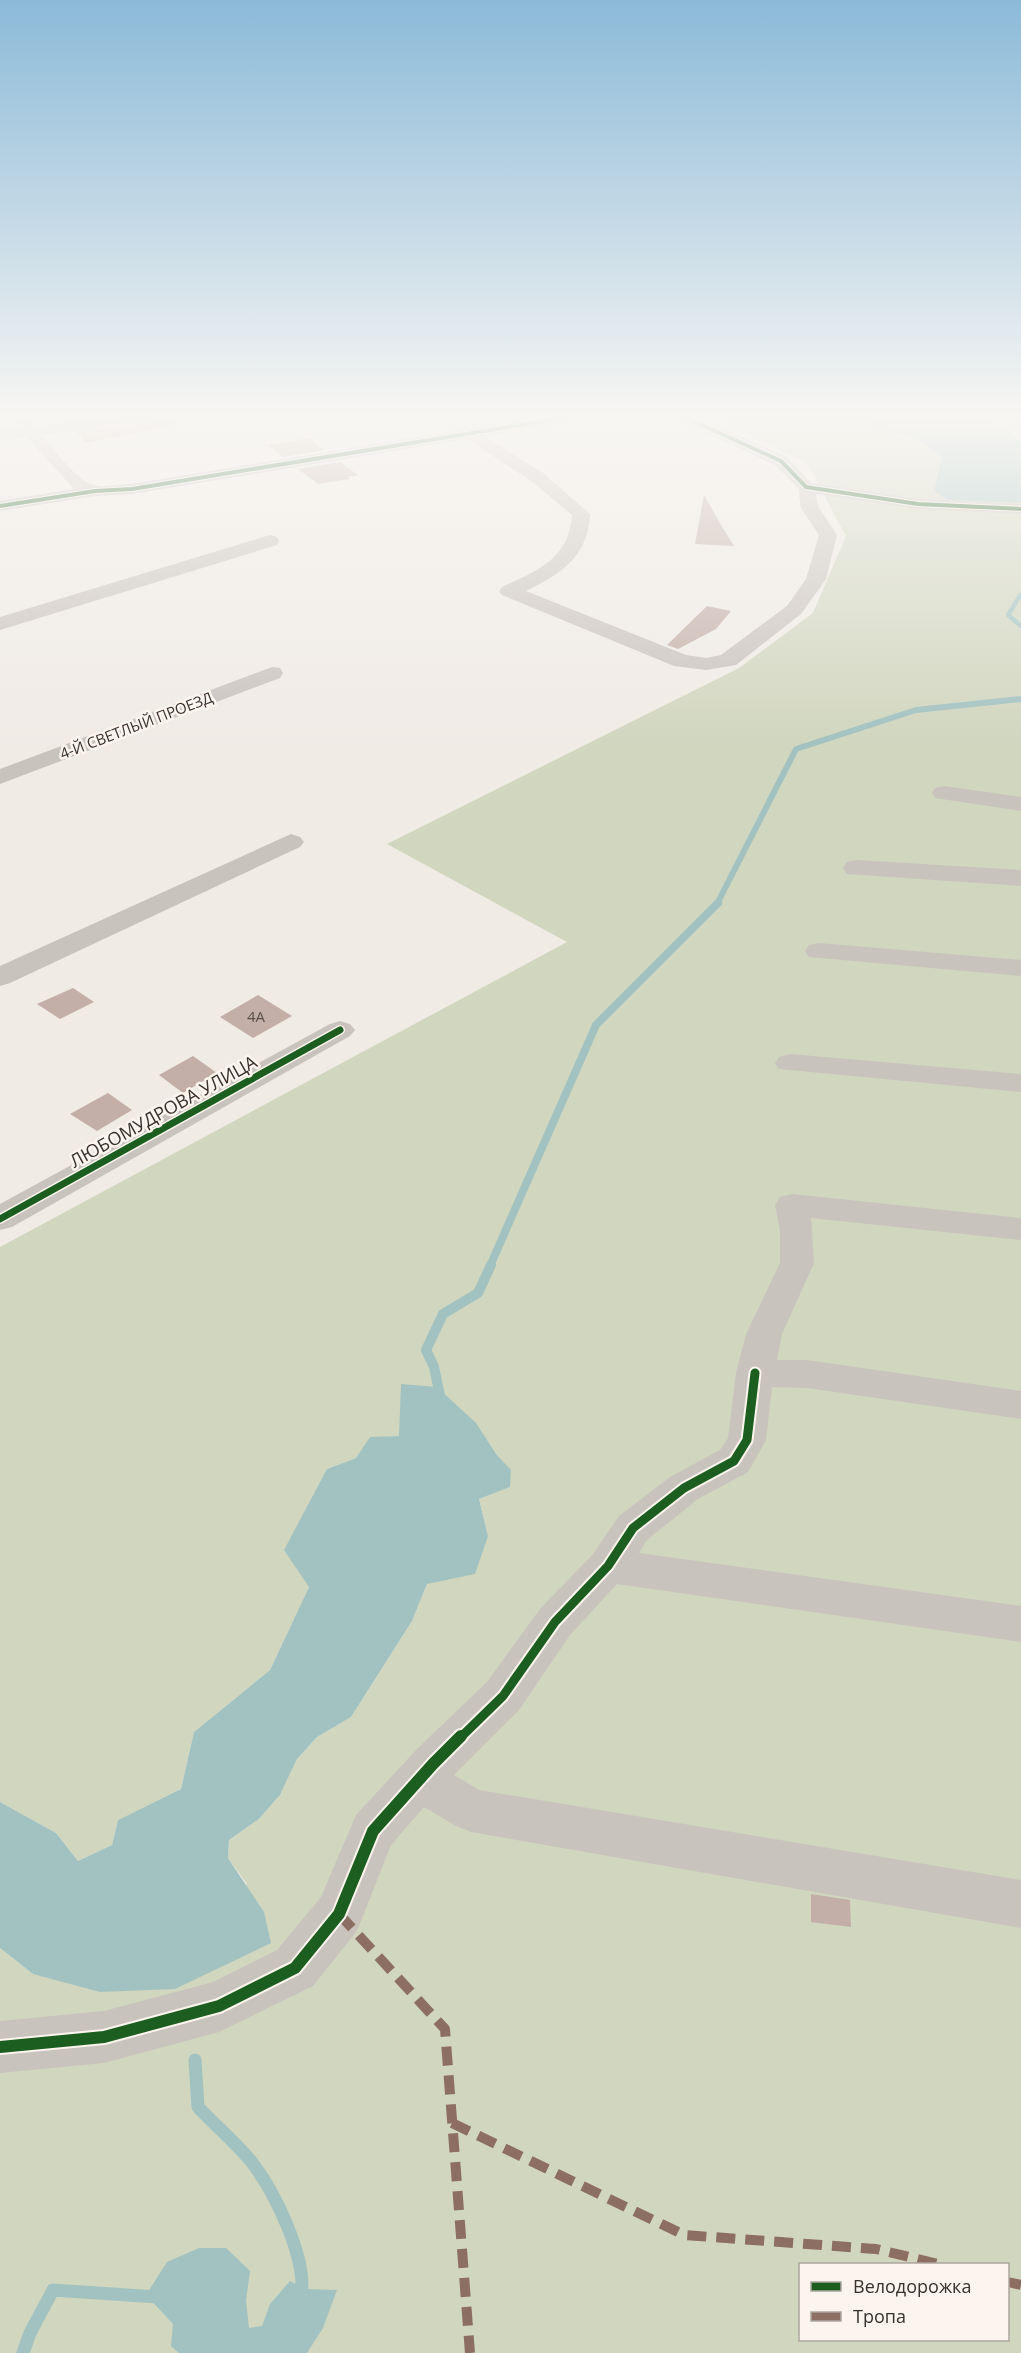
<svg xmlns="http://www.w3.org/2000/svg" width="1021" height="2353" viewBox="0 0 1021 2353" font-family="'Open Sans',sans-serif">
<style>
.green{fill:#d1d6bf;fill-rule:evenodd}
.water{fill:#a1c2c1}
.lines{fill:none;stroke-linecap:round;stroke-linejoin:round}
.stream-far4{stroke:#a1c2c1;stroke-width:4.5}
.stream-far3{stroke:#a1c2c1;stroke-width:6}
.stream-far2{stroke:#a1c2c1;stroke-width:8}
.stream-far1{stroke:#a1c2c1;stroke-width:10}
.stream{stroke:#a1c2c1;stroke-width:13}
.building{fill:#c3afa7}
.minor{fill:#c9c3be;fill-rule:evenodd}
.quiet{stroke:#8d6e63;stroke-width:10;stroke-dasharray:19 10;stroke-linecap:butt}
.cycleway-far3-casing{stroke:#fbf5ee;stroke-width:6}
.cycleway-far2-casing{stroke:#fbf5ee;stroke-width:10}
.cycleway-far1-casing{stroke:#fbf5ee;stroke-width:13}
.cycleway-casing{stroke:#fbf5ee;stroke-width:16}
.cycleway-far3{stroke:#1b5e20;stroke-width:4}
.cycleway-far2{stroke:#1b5e20;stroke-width:7}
.cycleway-far1{stroke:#1b5e20;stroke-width:9}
.cycleway{stroke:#1b5e20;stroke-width:12}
.labels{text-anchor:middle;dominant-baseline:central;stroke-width:5;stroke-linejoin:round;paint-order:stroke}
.far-street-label{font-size:15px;fill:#3b302b;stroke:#fbf5ee}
.number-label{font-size:15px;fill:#5d504a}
.street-label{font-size:18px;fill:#3b302b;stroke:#fbf5ee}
</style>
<rect width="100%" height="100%" fill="#f0ebe5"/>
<!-- green -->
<path class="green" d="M706 414H865L893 436 916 439 942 457 934 491 948 500 1021 503V2353H0V1948L33 1974 247 1884 228 1858 229 1840 259 1819 280 1795 297 1759 317 1737 351 1717 412 1621 427 1584 488 1536 479 1499 509 1487 511 1471 496 1454 399 1436 370 1438 356 1458 327 1469 309 1587 270 1670 194 1732 181 1789 118 1820 112 1845 78 1861 56 1833 0 1802V1247L567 942 387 844 739 668 813 613 846 536 806 462ZM800 2264H1008V2340H800Z"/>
<!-- water -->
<g class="water">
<path d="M865 414C901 414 1001 405 1020 443 1021 450 1021 492 1021 503L948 500 934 491 942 457C934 452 926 445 918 440 900 431 871 438 865 414Z"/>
<polygon points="401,1384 437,1387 476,1423 496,1454 511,1470 510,1487 479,1499 488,1536 475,1574 427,1584 412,1621 351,1717 317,1737 297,1759 280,1795 259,1819 229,1840 228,1858 264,1912 271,1943 175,1989 100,1992 33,1974 0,1948 0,1802 56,1833 78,1861 112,1845 118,1820 181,1789 194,1732 270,1670 309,1587 284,1550 327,1469 356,1458 370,1437 399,1436"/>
<polygon points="199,2248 226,2248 250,2271 246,2301 249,2328 262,2326 270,2304 290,2281 305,2289 337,2290 323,2328 307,2353 179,2353 171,2346 173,2324 146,2295 167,2262"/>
</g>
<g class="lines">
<!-- stream-far4 -->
<polyline class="stream-far4" points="1021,594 1008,615 1021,626"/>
<!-- stream-far3 -->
<polyline class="stream-far3" points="717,904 796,749 916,710 1021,699"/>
<!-- stream-far2 -->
<polyline class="stream-far2" points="490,1266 596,1025 718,903"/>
<!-- stream-far1 -->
<polyline class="stream-far1" points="440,1396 434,1367 426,1350 443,1314 478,1293 491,1265"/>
<!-- stream -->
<g class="stream">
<path d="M195 2060 198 2107C215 2125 234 2141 250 2160 274 2190 308 2259 301 2297"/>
<polyline points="23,2353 30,2333 53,2290 157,2297"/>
</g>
</g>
<!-- building -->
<g class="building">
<polygon points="165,414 177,414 178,424 86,443 76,432 155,421"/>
<polygon points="309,438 324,450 283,457 268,445"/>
<polygon points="340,462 358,475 348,477 350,479 318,484 298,469"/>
<polygon points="704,495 720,523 734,546 695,544"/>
<polygon points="707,606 731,611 716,629 678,649 667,645"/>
<polygon points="73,988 94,1002 60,1019 37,1004"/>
<polygon points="258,995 292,1016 253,1038 220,1017"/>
<polygon points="193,1056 217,1073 183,1093 159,1075"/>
<polygon points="108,1093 132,1110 97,1131 70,1114"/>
<polygon points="811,1894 850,1900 851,1927 811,1922"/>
</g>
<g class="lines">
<!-- minor -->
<g class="minor">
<path d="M20 414 26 416 35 426 121 414H163L155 419 42 435C55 450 78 484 98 486 109 487 121 484 132 484L557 414H595L587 419 485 436 543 473 590 514C588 557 561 574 526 591L686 655 706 658 721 655 787 606 806 579 819 535 801 508 798 488 775 465 672 417 670 414H691L787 457 811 483 918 499 1021 504V514L918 509 816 494 819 508 837 535 826 579 801 614 736 665 706 670 674 666 502 595 499 591 502 587C537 571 569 559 572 515L531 481 467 439 132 494 95 496 0 511V501L74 489 27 437 0 441V431L20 428 12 419Z"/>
<polygon points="270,535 277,537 279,541 277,545 0,630 0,617"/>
<polygon points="272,667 280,668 283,673 280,678 0,784 0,769"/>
<polygon points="944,786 1021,797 1021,811 935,798 932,793 935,788"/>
<polygon points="291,834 300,837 304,842 300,847 10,983 0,986 0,966"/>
<polygon points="856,860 1021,870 1021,886 847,874 843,868 847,862"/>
<polygon points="819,943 1021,960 1021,976 809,957 805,951 809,945"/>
<polygon points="340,1021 350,1024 355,1030 350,1036 12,1227 0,1230 0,1204 330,1024"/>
<polygon points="790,1054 1021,1074 1021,1092 779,1069 775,1063 779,1057"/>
<polygon points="792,1194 1021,1218 1021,1240 811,1218 814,1263 782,1334 777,1360 807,1360 1021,1391 1021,1419 807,1388 772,1387 766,1440 748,1472 698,1499 647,1540 639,1553 1021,1606 1021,1642 617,1584 570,1635 519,1710 454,1775 479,1790 1021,1880 1021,1928 471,1832 454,1825 424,1807 391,1845 357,1931 313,1986 219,2032 104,2063 0,2073 0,2021 104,2011 213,1982 277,1950 321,1897 356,1815 417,1749 487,1682 540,1609 593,1554 619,1516 670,1477 720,1450 728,1438 736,1373 746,1334 780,1263 780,1231 775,1205 780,1197"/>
</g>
<!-- quiet -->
<g class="quiet">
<polyline points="339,1914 445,2029 470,2353"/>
<polyline points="452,2123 684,2235 876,2249 938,2264"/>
<polyline points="1008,2282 1021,2285"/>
</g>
<!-- cycleway-far3 casing -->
<g class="cycleway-far3-casing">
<g id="cycleway-far3">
<polyline points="678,414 781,461 806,487 918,504 1021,509"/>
<polyline points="0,506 95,491 132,489 587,414"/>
</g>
</g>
<!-- cycleway-far2 casing -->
<g class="cycleway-far2-casing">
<polyline id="cycleway-far2" points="0,1219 340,1030"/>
</g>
<!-- cycleway-far1 casing -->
<g class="cycleway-far1-casing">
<polyline id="cycleway-far1" points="460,1738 503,1696 555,1622 608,1566 633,1528 684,1488 734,1461 747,1440 755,1373"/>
</g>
<!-- cycleway casing -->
<g class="cycleway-casing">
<polyline id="cycleway" points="0,2047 104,2037 219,2006 295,1968 339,1914 373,1831 433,1764 461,1736"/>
</g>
<!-- cycleway-far3 -->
<use href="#cycleway-far3" class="cycleway-far3"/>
<!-- cycleway-far2 -->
<use href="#cycleway-far2" class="cycleway-far2"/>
<!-- cycleway-far1 -->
<use href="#cycleway-far1" class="cycleway-far1"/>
<!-- cycleway -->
<use href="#cycleway" class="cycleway"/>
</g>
<!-- sky -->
<linearGradient id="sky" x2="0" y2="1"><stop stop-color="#8bbad8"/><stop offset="0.56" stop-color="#f8f6f3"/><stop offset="1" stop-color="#f8f6f3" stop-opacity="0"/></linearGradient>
<rect width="1021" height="744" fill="url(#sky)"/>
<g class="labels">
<!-- far-street labels -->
<g class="far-street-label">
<text transform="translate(136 725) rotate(-21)">4-Й СВЕТЛЫЙ ПРОЕЗД</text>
</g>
<!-- number labels -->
<g class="number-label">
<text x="256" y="1016">4А</text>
</g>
<!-- street labels -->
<g class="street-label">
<text transform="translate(163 1111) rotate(-29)">ЛЮБОМУДРОВА УЛИЦА</text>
</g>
</g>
<!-- legend -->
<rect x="799" y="2263" width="210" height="78" fill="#fbf5ee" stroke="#aea6a0" stroke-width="1.5"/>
<rect x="811" y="2282" width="30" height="9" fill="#1b5e20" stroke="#aea6a0" stroke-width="1.5"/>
<text x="853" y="2293" font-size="18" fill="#3b302b">Велодорожка</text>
<rect x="811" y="2312" width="30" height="9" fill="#8d6e63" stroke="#aea6a0" stroke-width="1.5"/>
<text x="853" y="2323" font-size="18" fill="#3b302b">Тропа</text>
</svg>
